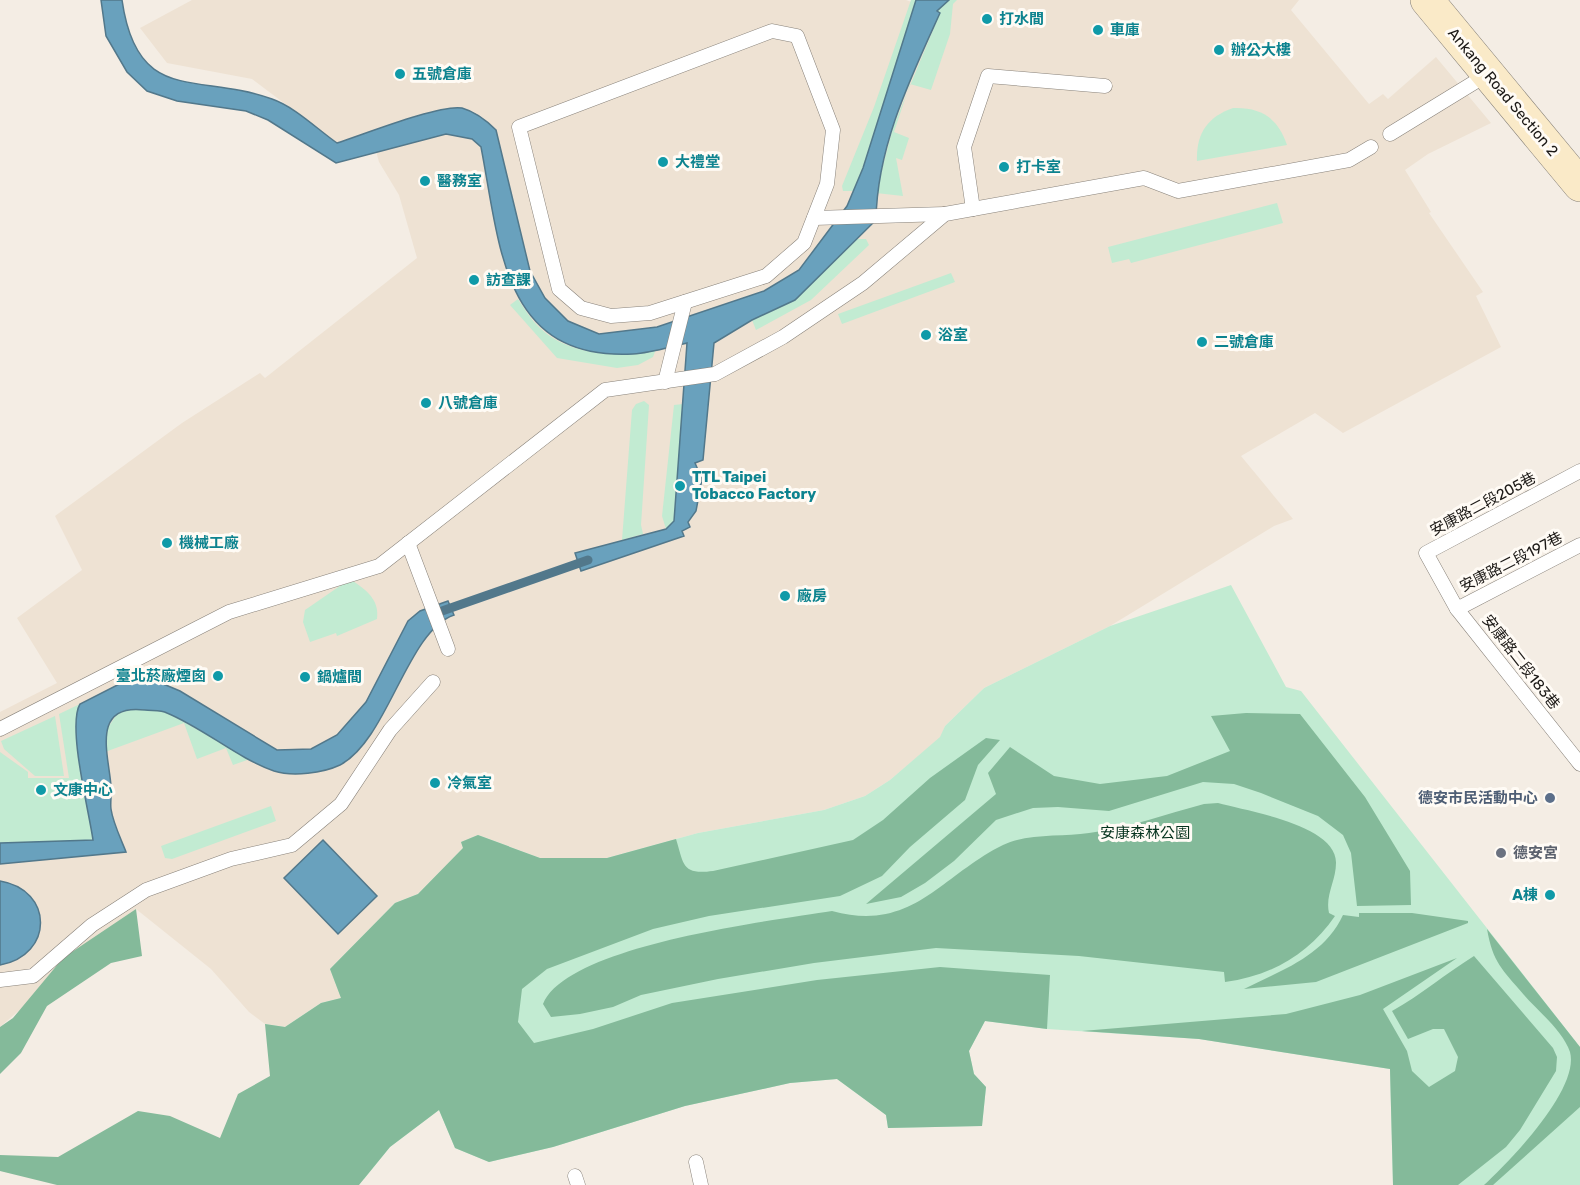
<svg xmlns="http://www.w3.org/2000/svg" width="1580" height="1185" viewBox="0 0 1580 1185" font-family="Rubik,'Noto Sans TC',sans-serif">
<style>
.built{fill:#eee2d3}
.green{fill:#c2ebd2}
.forest{fill:#84ba9a}
.water{fill:#69a1bd;stroke:#52788b;stroke-width:1.5}
.lines{fill:none;stroke-linecap:round;stroke-linejoin:round}
.stream{stroke:#52788b;stroke-width:9}
.lane-casing{stroke:#88827a;stroke-width:15}
.secondary-casing{stroke:#88827a;stroke-width:34}
.lane{stroke:#fff;stroke-width:14}
.secondary{stroke:#faeac8;stroke-width:33}
.culture-dot{fill:#0f9aa8;stroke:#fffbf5;stroke-width:2}
.service-dot{fill:#5c6f8a;stroke:#fffbf5;stroke-width:2}
.worship-dot{fill:#6b7280;stroke:#fffbf5;stroke-width:2}
.labels{text-anchor:middle;dominant-baseline:central;stroke-width:6;stroke-linejoin:round;paint-order:stroke}
.culture-label{font-size:15px;font-weight:bold;fill:#0d838f;stroke:#fffbf5;text-anchor:start}
.street-label{font-size:15px;fill:#1c1916;stroke:#fffbf5}
.service-label{font-size:15px;font-weight:bold;fill:#4e5e75;stroke:#fffbf5;text-anchor:end}
.park-label{font-size:15px;fill:#06331e;stroke:#fffbf5}
.worship-label{font-size:15px;font-weight:bold;fill:#5b616d;stroke:#fffbf5;text-anchor:start}
</style>
<rect width="100%" height="100%" fill="#f4ede4"/>
<!-- built -->
<polygon class="built" points="192,0 906,0 936,11 949,0 1299,0 1291,10 1369,104 1383,94 1388,99 1436,57 1491,123 1428,154 1405,170 1431,212 1429,213 1483,292 1476,296 1501,347 1343,433 1315,413 1241,456 1293,519 1274,526 1110,626 984,688 945,726 941,737 890,780 865,796 824,810 698,833 607,858 540,858 478,835 418,894 395,903 341,998 321,1003 285,1027 265,1024 249,1012 211,969 136,909 0,1027 0,712 57,683 17,618 82,570 55,516 182,423 260,373 265,378 417,258 399,195 379,162 371,133 337,143 252,79 167,63 140,28"/>
<!-- green -->
<g class="green">
<polygon points="911,0 916,0 916,4 863,168 853,191 843,191 842,186 874,107"/>
<polygon points="949,0 957,0 953,4 950,34 931,90 910,84 894,132 909,138 902,160 896,158 903,196 876,193 893,127 940,13 936,11"/>
<path d="M1233 108C1261 107 1278 118 1287 145L1197 161C1196 134 1207 117 1233 108Z"/>
<polygon points="1277,203 1283,223 1131,263 1129,259 1112,263 1108,247"/>
<polygon points="857,239 866,239 869,245 811,300 756,330 752,320 795,300"/>
<polygon points="951,273 955,282 842,324 838,314"/>
<path d="M518 299C524 308 530 318 537 325 566 356 618 358 656 349L653 357 638 365 617 368 557 358 510 305Z"/>
<polygon points="644,401 649,405 641,525 643,534 622,540 632,410 636,404"/>
<polygon points="683,404 674,521 666,529 662,516 674,405"/>
<path d="M350 579C365 589 380 599 377 619L337 636 336 633 310 642 303 622 305 610Z"/>
<polygon points="1231,585 1286,687 1301,691 1580,1047 1580,1185 1393,1185 1390,1069 1199,1039 1047,1029 985,1021 969,1051 974,1074 986,1087 982,1126 888,1128 886,1115 837,1079 790,1083 685,1106 553,1147 489,1162 455,1148 439,1110 390,1147 364,1179 265,1024 285,1027 321,1003 341,998 330,969 395,903 418,894 463,848 461,842 478,835 540,858 607,858 698,833 824,810 865,796 890,780 940,737 945,726 984,688 1110,626"/>
<path d="M80 704C67 726 88 812 94 840L0 843V752L28 772V778H69L59 714Z"/>
<polygon points="134,708 166,712 250,759 233,765 226,748 197,759 184,723 105,752 107,729 117,714"/>
<polygon points="55,716 64,776 35,776 4,749 1,741"/>
<polygon points="271,806 276,821 172,859 165,858 161,846"/>
</g>
<!-- forest -->
<g class="forest">
<polygon points="1246,713 1300,714 1365,797 1410,871 1411,905 1357,906 1351,853 1343,835 1318,816 1261,793 1234,784 1203,782 1109,811 1058,807 1033,808 996,820 954,861 925,883 901,897 866,904 996,794 988,773 1010,747 1054,776 1100,784 1167,776 1230,751 1211,716"/>
<path d="M986 738 1000 740 978 765 965 800 910 847 882 876 840 896 709 916 653 929 547 969 522 989 518 1022 534 1043 593 1029 672 1003 817 980 940 967 1050 975 1047 1029 985 1021 969 1051 974 1074 986 1087 982 1126 888 1128 886 1115 837 1079 790 1083 685 1106 553 1147 489 1162 455 1148 439 1110 390 1147 359 1185H57L0 1171V1155L58 1157 138 1111 170 1116 220 1138 238 1094 270 1076 265 1024 285 1027 321 1003 341 998 330 969 395 903 418 894 463 848 461 842 478 835 540 858H607L676 839C684 865 682 875 713 871L853 840 883 820 930 778Z"/>
<path d="M1218 803C1247 811 1337 825 1336 863 1336 881 1325 895 1329 913L1335 916C1309 954 1271 976 1225 982L1224 972 1079 956 936 948 814 963 718 979 641 995 613 1007 580 1014 551 1017 543 1004C567 945 771 921 832 911 913 933 940 876 1003 845 1028 833 1062 837 1089 833 1128 828 1166 814 1204 804Z"/>
<polygon points="136,909 142,956 111,963 47,1006 21,1053 0,1074 0,1027 13,1018 63,958"/>
<path d="M1359 913H1412L1468 921V923L1316 982 1244 989C1282 970 1324 956 1343 915L1359 917Z"/>
<path d="M1487 929 1580 1047V1107L1493 1185H1484C1509 1162 1580 1089 1570 1052 1563 1031 1538 1011 1524 995 1502 969 1493 963 1487 929Z"/>
<path d="M1474 956 1553 1048 1557 1057 1556 1071 1520 1130 1506 1147 1458 1185H1393L1390 1069 1199 1039 1082 1031 1286 1014 1360 995 1457 958 1383 1009 1407 1051 1412 1071 1429 1087 1455 1071 1458 1057 1444 1029H1433L1408 1039 1392 1011C1421 995 1445 974 1474 956Z"/>
</g>
<!-- water -->
<g class="water">
<path d="M101 0H122C137 106 198 72 272 99 295 107 317 129 337 143 362 135 440 104 462 108 476 112 486 120 496 130L530 271 545 298 568 321 599 334 657 327 764 291 799 270 847 206 863 168 916 0H949L937 11 940 13C910 79 877 147 876 220L795 300 752 320 714 343 703 460 695 463 702 479 696 511 688 522 690 527 682 531 684 536 581 571 575 553 666 529 674 521 687 343C669 347 651 353 633 354 502 361 500 245 481 147L472 139 446 134 336 163 268 120 246 111 177 101 147 91 127 72 106 36Z"/>
<path d="M448 601 454 615C407 631 388 740 340 765 323 773 293 777 274 771 237 758 205 729 167 713 161 710 152 711 145 710 90 703 109 756 111 786 112 794 110 802 111 809 113 823 121 839 126 852L0 864V843L93 840C89 811 67 726 80 704L131 678 161 683 180 691 277 750 311 749 337 735 366 702 408 621 420 611Z"/>
<polygon points="323,840 377,896 338,934 284,878"/>
<path d="M0 881C54 890 54 955 0 965Z"/>
</g>
<g class="lines">
<!-- stream -->
<polyline class="stream" points="442,611 588,560"/>
<!-- lane casing -->
<g class="lane-casing">
<g id="lane">
<polygon points="772,31 797,36 833,130 827,184 804,243 766,276 650,313 611,316 581,308 559,289 519,127"/>
<polyline points="1390,134 1488,74"/>
<polyline points="973,209 964,147 988,76 1105,86"/>
<polyline points="814,218 945,214"/>
<polyline points="665,382 685,302"/>
<polyline points="1580,471 1426,553 1457,609 1580,764"/>
<polyline points="408,543 448,649"/>
<polyline points="1457,609 1580,545"/>
<polyline points="0,729 229,612 379,566 605,390 715,374 783,337 863,283 945,214 1144,178 1178,191 1349,160 1371,147"/>
<polyline points="0,980 33,976 92,925 146,890 231,859 292,845 341,804 390,730 433,682"/>
<polyline points="696,1162 701,1185"/>
<polyline points="575,1176 578,1185"/>
</g>
</g>
<!-- secondary casing -->
<g class="secondary-casing">
<polyline id="secondary" points="1427,0 1580,185"/>
</g>
<!-- lane -->
<use href="#lane" class="lane"/>
<!-- secondary -->
<use href="#secondary" class="secondary"/>
</g>
<!-- markers -->
<g class="culture-dot">
<circle cx="987" cy="19" r="6"/>
<circle cx="1098" cy="30" r="6"/>
<circle cx="1219" cy="50" r="6"/>
<circle cx="400" cy="74" r="6"/>
<circle cx="663" cy="162" r="6"/>
<circle cx="1004" cy="167" r="6"/>
<circle cx="425" cy="181" r="6"/>
<circle cx="474" cy="280" r="6"/>
<circle cx="926" cy="335" r="6"/>
<circle cx="1202" cy="342" r="6"/>
<circle cx="426" cy="403" r="6"/>
<circle cx="680" cy="486" r="6"/>
<circle cx="167" cy="543" r="6"/>
<circle cx="785" cy="596" r="6"/>
<circle cx="218" cy="676" r="6"/>
<circle cx="305" cy="677" r="6"/>
<circle cx="435" cy="783" r="6"/>
<circle cx="41" cy="790" r="6"/>
<circle cx="1550" cy="895" r="6"/>
</g>
<circle class="service-dot" cx="1550" cy="798" r="6"/>
<circle class="worship-dot" cx="1501" cy="853" r="6"/>
<g class="labels">
<!-- culture labels -->
<g class="culture-label">
<text x="999" y="19">打水間</text>
<text x="1110" y="30">車庫</text>
<text x="1231" y="50">辦公大樓</text>
<text x="412" y="74">五號倉庫</text>
<text x="675" y="162">大禮堂</text>
<text x="1016" y="167">打卡室</text>
<text x="437" y="181">醫務室</text>
<text x="486" y="280">訪查課</text>
<text x="938" y="335">浴室</text>
<text x="1214" y="342">二號倉庫</text>
<text x="438" y="403">八號倉庫</text>
<text x="692" y="477">TTL Taipei<tspan x="692" dy="17">Tobacco Factory</tspan></text>
<text x="179" y="543">機械工廠</text>
<text x="797" y="596">廠房</text>
<text x="206" y="676" text-anchor="end">臺北菸廠煙囪</text>
<text x="317" y="677">鍋爐間</text>
<text x="447" y="783">冷氣室</text>
<text x="53" y="790">文康中心</text>
<text x="1538" y="895" text-anchor="end">A棟</text>
</g>
<!-- street labels -->
<g class="street-label">
<text transform="translate(1503 92) rotate(50)">Ankang Road Section 2</text>
<text transform="translate(1483 504) rotate(-28)">安康路二段205巷</text>
<text transform="translate(1511 562) rotate(-27)">安康路二段197巷</text>
<text transform="translate(1521 662) rotate(52)">安康路二段183巷</text>
</g>
<!-- service labels -->
<g class="service-label">
<text x="1538" y="798">德安市民活動中心</text>
</g>
<!-- park labels -->
<g class="park-label">
<text x="1145" y="833">安康森林公園</text>
</g>
<!-- worship labels -->
<g class="worship-label">
<text x="1513" y="853">德安宮</text>
</g>
</g>
</svg>
